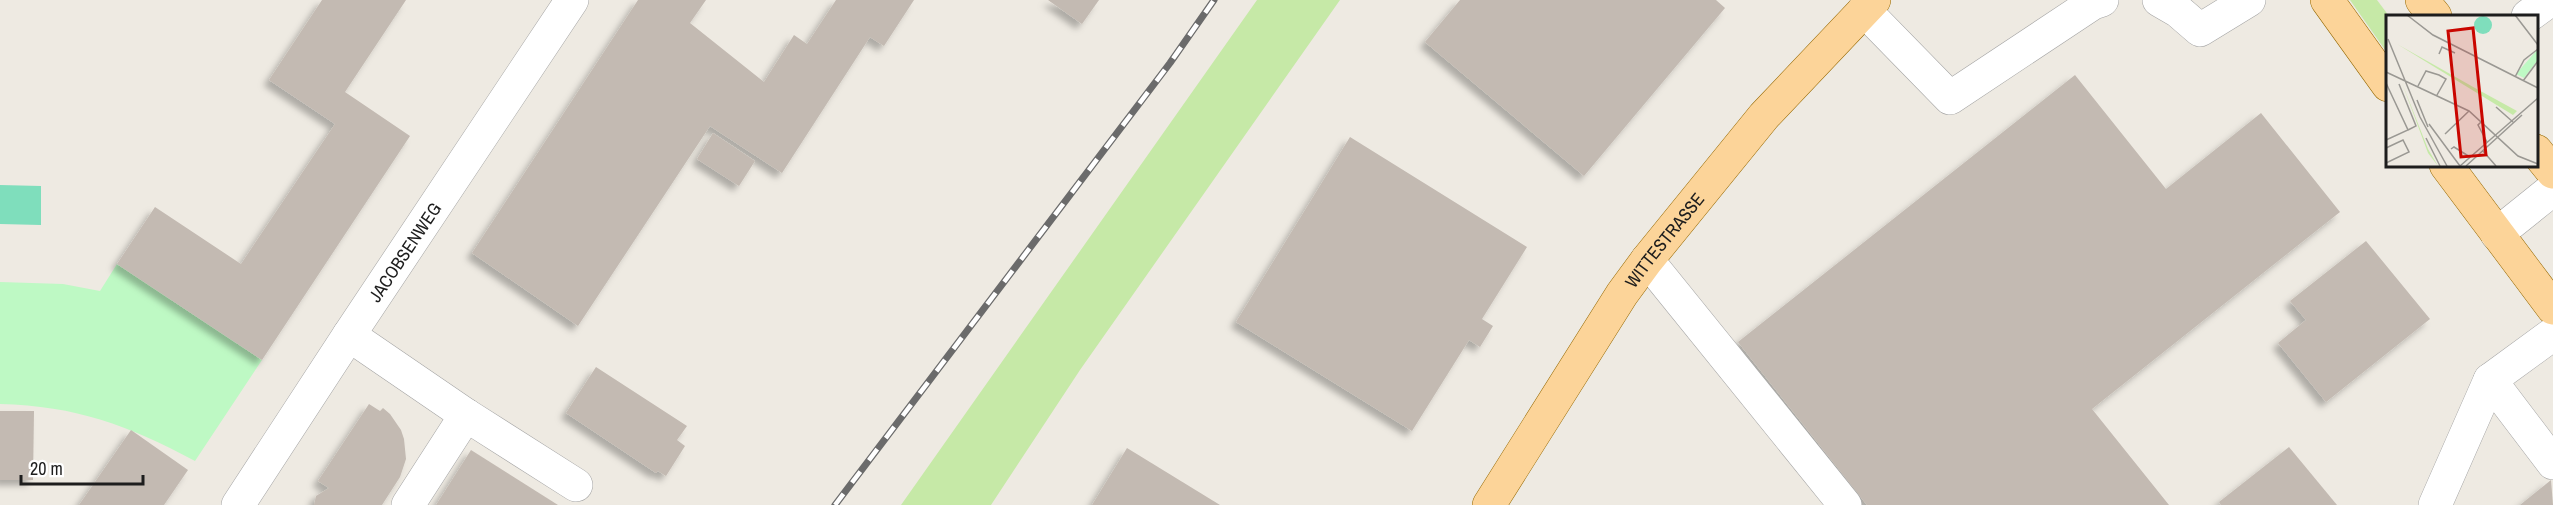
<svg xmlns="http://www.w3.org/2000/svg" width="2553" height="505" viewBox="0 0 2553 505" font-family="'Archivo Narrow',sans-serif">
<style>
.grass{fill:#c6e9a7}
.park{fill:#bef9c4}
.pitch{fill:#7fdebc}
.building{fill:#c3bab2;filter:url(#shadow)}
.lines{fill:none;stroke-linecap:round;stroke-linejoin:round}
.minor-casing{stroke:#a4a4a4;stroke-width:34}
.major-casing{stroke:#956800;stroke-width:34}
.minor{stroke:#fff;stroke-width:33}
.major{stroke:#fcd499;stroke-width:33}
.rail-casing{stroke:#6b6b6b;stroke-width:7}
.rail{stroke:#fff;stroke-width:4.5;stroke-dasharray:14;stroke-linecap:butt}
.labels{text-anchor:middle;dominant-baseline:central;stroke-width:5;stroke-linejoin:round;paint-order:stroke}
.street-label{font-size:18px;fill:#1d1d1d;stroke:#fff}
.inset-road{fill:none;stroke:#9a9893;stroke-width:1.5}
.view{fill:#c90600;fill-opacity:0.15;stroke:#c90600;stroke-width:3}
.inset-edge{fill:none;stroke:#1d1d1d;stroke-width:3}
</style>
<defs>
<filter id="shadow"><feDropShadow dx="-5.5" dy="5.5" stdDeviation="3" flood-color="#0004"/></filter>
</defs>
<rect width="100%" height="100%" fill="#eeeae2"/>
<!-- grass -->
<g class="grass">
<polygon points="1257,0 1340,0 1080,370 991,505 901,505"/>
<polygon points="2350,0 2377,0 2389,16 2388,54"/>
</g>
<!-- park -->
<path class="park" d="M117 264 262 360 195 461C128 425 76 406 0 404V282L63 284 100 291Z"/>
<!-- pitch -->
<polygon class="pitch" points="0,185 41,186 41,225 0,224"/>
<!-- building -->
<g class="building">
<polygon points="322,0 406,0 345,92 410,136 262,360 117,264 155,207 241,264 335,124 269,80"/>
<polygon points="638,0 706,0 690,23 764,82 794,35 807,44 836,0 914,0 884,46 870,37 782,173 710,126 578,326 472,253"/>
<polygon points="1048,0 1099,0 1082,24"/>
<polygon points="1460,0 1716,0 1725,8 1584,176 1425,42"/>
<polygon points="2075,75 2166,189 2261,113 2340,212 2092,409 2169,505 1867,505 1738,342"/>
<polygon points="713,133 755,161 739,186 697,159"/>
<polygon points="1350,137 1527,247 1482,319 1493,326 1480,347 1469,340 1412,431 1236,322"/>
<polygon points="2366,241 2430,319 2326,402 2278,343 2306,320 2290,301"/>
<polygon points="596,367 687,426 677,440 685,446 666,476 658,471 656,473 566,413"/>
<polygon points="369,404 380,411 383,408 390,414 401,430 404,439 406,459 400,477 382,505 314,505 316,496 329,488 318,481"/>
<polygon points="0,411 34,411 33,480 0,480"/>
<polygon points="131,430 188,470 164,505 79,505"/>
<polygon points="2289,447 2337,505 2221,505 2219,502"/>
<polygon points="1127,448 1220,505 1092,505"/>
<polygon points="471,450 558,505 436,505"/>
<polygon points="2551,480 2553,505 2520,505"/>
</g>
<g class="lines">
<!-- minor casing -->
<g class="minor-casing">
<g id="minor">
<polyline points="2159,0 2178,11 2200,30 2249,0"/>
<polyline points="1864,10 1950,98 2093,3 2102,0"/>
<polyline points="2528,16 2550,0"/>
<polyline points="2497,234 2553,189"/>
<polyline points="1647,260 1845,505"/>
<polyline points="349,335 466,415 576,485"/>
<polyline points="2490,380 2553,463"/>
<path id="s1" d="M238 505 349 335 572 0"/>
<polyline points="408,505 466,415"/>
<polyline points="2435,505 2490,380 2553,334"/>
</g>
</g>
<!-- major casing -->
<g class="major-casing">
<g id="major">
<polyline points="2327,0 2388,85"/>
<polyline points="2422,0 2435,16"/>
<polyline points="2536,151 2553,172"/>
<polyline points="2446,165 2553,308"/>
<path id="s2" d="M1489 505 1622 294 1647 260 1764 116 1874 0"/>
</g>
</g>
<!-- minor -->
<use href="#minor" class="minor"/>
<!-- major -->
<use href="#major" class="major"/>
<!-- rail casing -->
<g class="rail-casing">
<polyline id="rail" points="835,505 1170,63 1214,0"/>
</g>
<!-- rail -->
<use href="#rail" class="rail"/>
</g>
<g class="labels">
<!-- street labels -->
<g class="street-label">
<text stroke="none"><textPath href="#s2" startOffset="318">WITTESTRASSE</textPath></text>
<text stroke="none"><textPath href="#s1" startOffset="303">JACOBSENWEG</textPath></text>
</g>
</g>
<!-- overview -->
<g transform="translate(2386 15)">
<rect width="152" height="152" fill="#eeeae2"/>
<path d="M11 29 89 73 131 96 127 100ZM16 68 42 134 52 151 42 138Z" fill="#c6e9a7"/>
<path d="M151 35V46L138 63 130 59Z" fill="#bef9c4"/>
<path d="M88 10a9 9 0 1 1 18 0a9 9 0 1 1-18 0Z" fill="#7fdebc"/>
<path class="inset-road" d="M21 0 47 20 152 73M129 0 152 30M2 24 34 102 61 151M53 39 56 32 69 38M0 57 83 96 132 141 152 149M129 62 138 45 152 34M137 66 152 46M0 68 22 115 0 125M13 69 30 111 22 115M32 71 40 56 53 60 60 64 51 80M31 85 42 112M110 92 127 107M95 107 92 110 101 127M43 109 74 151M59 119 83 96M40 123 54 151M0 133 17 125 23 137 0 148M65 134 68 132 84 142M97 136 110 151M74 151 152 83M80 151 136 100"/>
<path class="view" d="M87 13 100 140 75 142 62 16Z"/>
<rect width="152" height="152" class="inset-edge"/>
</g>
<!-- scale -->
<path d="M21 475v9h122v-9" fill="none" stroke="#1d1d1d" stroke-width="3"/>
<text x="30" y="475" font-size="18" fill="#1d1d1d" stroke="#ffffff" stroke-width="4.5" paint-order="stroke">20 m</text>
</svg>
